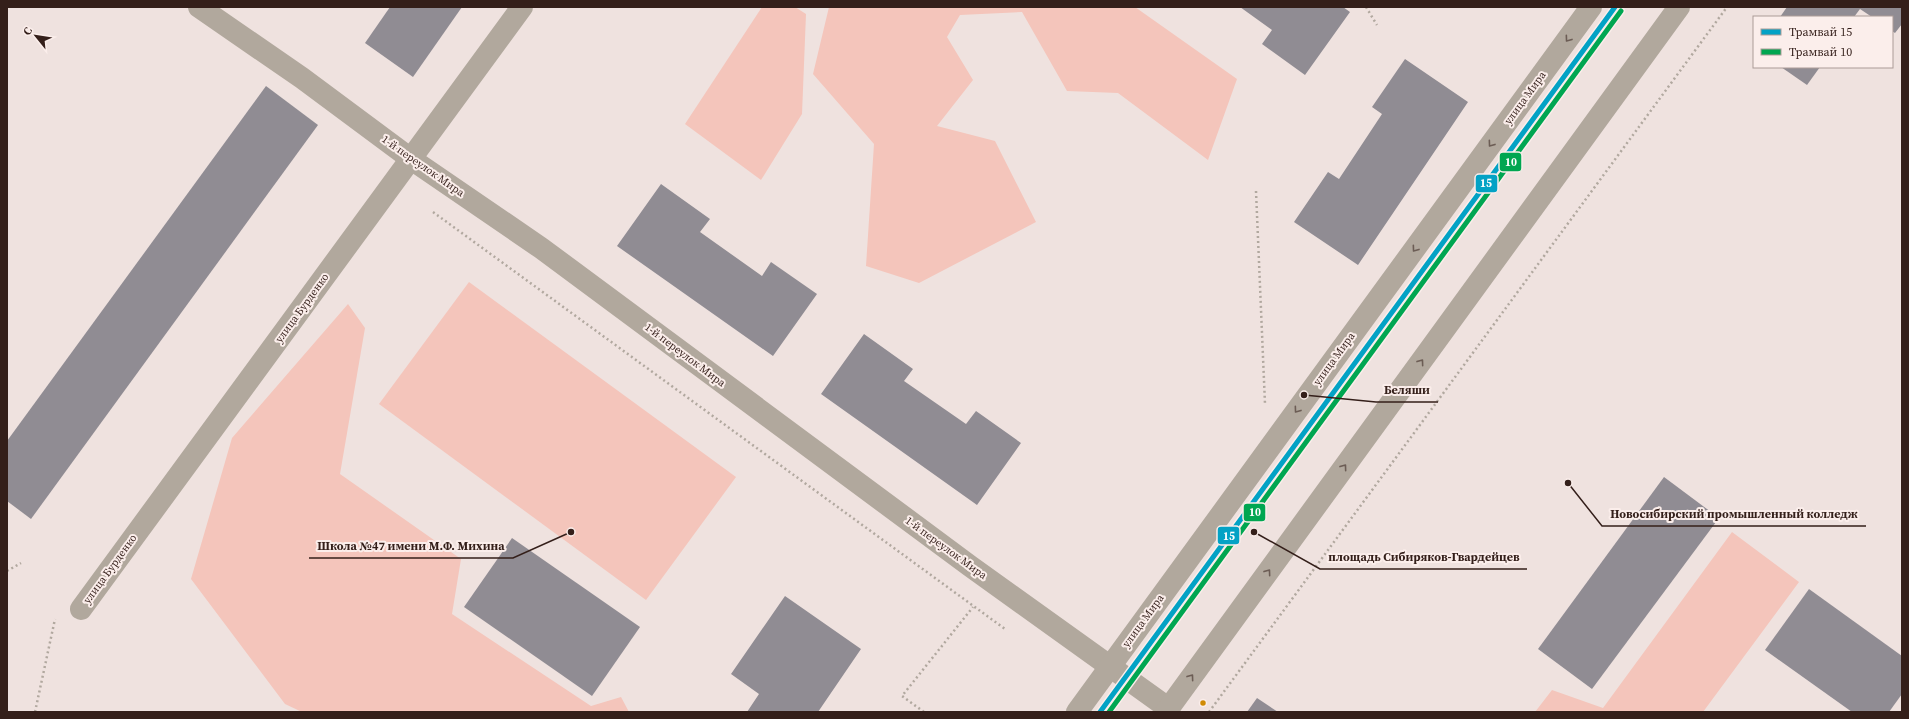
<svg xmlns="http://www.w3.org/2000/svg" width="1909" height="719" viewBox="0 0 1909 719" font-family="'Source Serif 4',serif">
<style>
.green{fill:#f4c5bb}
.building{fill:#908c93}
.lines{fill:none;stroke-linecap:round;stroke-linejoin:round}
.path{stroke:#b1a89f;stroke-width:2.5;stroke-dasharray:2 3;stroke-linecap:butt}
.minor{stroke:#b1a89d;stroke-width:22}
.tram-1-casing{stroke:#fbeeeb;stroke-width:8}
.tram-2-casing{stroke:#fbeeeb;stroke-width:8}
.tram-1{stroke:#03a2c5;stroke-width:5}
.tram-2{stroke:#00a651;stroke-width:5}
.oneway{stroke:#6c5d55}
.bus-dot{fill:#d08b05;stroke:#fbeeeb;stroke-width:1.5}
.labels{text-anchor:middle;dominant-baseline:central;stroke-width:4;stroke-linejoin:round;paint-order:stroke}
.street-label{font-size:11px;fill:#341f1a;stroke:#fbeeeb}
.leader{fill:none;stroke:#341f1a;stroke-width:1.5}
.callout-dot{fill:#341f1a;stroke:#fbeeeb;stroke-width:1.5}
.callout-label{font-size:12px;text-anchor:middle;font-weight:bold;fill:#341f1a;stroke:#fbeeeb;stroke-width:4;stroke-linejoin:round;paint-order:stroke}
.line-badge{stroke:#fbeeeb;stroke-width:1.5}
.badge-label{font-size:11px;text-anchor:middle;font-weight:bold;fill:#fff}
</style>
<rect width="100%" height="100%" fill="#efe2df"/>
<!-- green -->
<g class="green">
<polygon points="762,7 795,7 806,14 802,114 761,180 685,124"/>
<polygon points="829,7 1135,7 1237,79 1208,160 1118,93 1067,91 1022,12 960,15 947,37 973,80 937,126 995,141 1036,222 919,283 866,266 874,144 813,74"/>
<polygon points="469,282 736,477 646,600 379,404"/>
<polygon points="348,304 365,328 340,474 461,559 452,614 591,706 621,697 629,712 302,712 285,704 191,579 232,438"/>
<polygon points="1732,532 1799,582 1703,712 1535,712 1552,690 1603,708"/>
</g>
<!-- building -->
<g class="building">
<polygon points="390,7 462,7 413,77 365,43"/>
<polygon points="1240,7 1343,7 1350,12 1305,75 1262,44 1272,30"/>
<polygon points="1787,7 1902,7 1902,24 1895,33 1892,31 1892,17 1872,17 1860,9 1854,17 1780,17"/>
<polygon points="1405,59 1468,102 1358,265 1294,222 1328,172 1339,179 1382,114 1372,107"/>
<polygon points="1781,67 1820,67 1807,85"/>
<polygon points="266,86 318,125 31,519 7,501 7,441"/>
<polygon points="661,184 710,219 700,232 762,276 771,262 817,294 773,356 617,246"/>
<polygon points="864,334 913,369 904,381 966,424 976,411 1021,443 977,505 821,394"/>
<polygon points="1664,477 1719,518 1592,689 1538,649"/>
<polygon points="512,538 640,627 592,696 464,607"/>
<polygon points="1809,589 1902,656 1902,694 1889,712 1852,712 1765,650"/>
<polygon points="785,596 861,649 818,712 747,712 759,694 731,674"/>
<polygon points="1257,698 1278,712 1247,712"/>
</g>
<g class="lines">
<!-- path -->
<g class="path">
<polyline points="1366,7 1377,25"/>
<polyline points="1256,191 1265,404"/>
<polyline points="433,212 1005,629"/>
<polyline points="7,571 21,563"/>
<polyline points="35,712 55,619"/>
<polyline points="924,712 902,696 973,607"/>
<polyline points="1209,712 1727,7"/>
</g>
<!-- minor -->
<g class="minor">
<polyline points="199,7 302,78 411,159 541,248 970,566 1168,708"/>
<polyline points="81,609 522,7"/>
<polyline points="1077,712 1591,7"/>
<polyline points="1166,712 1679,7"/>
</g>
<!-- tram-1 casing -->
<g class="tram-1-casing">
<polyline id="tram-1" points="1100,712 1615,7"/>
</g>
<!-- tram-2 casing -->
<g class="tram-2-casing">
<polyline id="tram-2" points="1109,712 1621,11"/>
</g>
<!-- tram-1 -->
<use href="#tram-1" class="tram-1"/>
<!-- tram-2 -->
<use href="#tram-2" class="tram-2"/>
</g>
<!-- one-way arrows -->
<defs><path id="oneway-chevron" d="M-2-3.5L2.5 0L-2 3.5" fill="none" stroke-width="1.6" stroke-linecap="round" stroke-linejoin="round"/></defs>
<g class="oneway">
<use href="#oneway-chevron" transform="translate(1568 39) rotate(126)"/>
<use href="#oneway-chevron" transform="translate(1491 144) rotate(126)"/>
<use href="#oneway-chevron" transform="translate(1415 249) rotate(126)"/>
<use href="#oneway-chevron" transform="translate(1421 362) rotate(-54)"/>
<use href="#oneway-chevron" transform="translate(1297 410) rotate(126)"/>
<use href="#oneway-chevron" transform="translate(1344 467) rotate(-54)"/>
<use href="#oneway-chevron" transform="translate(1268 572) rotate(-54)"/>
<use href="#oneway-chevron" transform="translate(1191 677) rotate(-54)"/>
</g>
<!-- markers -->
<circle class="bus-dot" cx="1203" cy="703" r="3.5"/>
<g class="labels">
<!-- street labels -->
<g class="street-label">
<text transform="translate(1525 98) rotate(-54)">улица Мира</text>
<text transform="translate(423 166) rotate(35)">1-й переулок Мира</text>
<text transform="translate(302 308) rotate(-54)">улица Бурденко</text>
<text transform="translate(685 355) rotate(37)">1-й переулок Мира</text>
<text transform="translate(1334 359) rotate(-54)">улица Мира</text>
<text transform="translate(946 548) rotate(36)">1-й переулок Мира</text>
<text transform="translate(110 569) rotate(-54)">улица Бурденко</text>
<text transform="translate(1143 621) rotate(-54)">улица Мира</text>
</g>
</g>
<!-- callouts -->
<path class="leader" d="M1304 395L1376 402H1438M1568 483L1602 526H1866M571 532L513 558H309M1254 532L1320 569H1527"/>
<g class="callout-dot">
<circle cx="1304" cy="395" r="4"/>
<circle cx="1568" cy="483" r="4"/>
<circle cx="571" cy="532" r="4"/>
<circle cx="1254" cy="532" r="4"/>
</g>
<g class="callout-label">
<text x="1407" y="394">Беляши</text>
<text x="1734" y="518">Новосибирский промышленный колледж</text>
<text x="411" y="550">Школа №47 имени М.Ф. Михина</text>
<text x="1424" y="561">площадь Сибиряков-Гвардейцев</text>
</g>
<g class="line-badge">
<rect x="1499" y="152" width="23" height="20" rx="4" fill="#00a651"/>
<rect x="1475" y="174" width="23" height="19" rx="4" fill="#03a2c5"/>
<rect x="1243" y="503" width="23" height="19" rx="4" fill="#00a651"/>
<rect x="1217" y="526" width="23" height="19" rx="4" fill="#03a2c5"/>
</g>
<g class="badge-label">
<text x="1511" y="166">10</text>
<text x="1486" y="187">15</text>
<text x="1255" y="516">10</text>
<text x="1229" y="540">15</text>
</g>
<!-- border -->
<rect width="1909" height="719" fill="none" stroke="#341f1a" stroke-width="16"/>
<!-- legend -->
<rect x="1753" y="16" width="140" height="52" fill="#fbeeeb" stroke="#ab9b97"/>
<rect x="1761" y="29" width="20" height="6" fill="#03a2c5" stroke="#ab9b97"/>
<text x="1789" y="36" font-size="12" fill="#341f1a">Трамвай 15</text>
<rect x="1761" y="49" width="20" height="6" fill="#00a651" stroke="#ab9b97"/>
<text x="1789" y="56" font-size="12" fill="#341f1a">Трамвай 10</text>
<!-- north arrow -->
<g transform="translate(36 36) rotate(300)" stroke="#fbeeeb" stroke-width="3" paint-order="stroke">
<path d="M0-3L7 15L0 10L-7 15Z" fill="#341f1a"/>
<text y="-6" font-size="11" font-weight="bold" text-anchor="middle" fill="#341f1a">С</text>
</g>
</svg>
